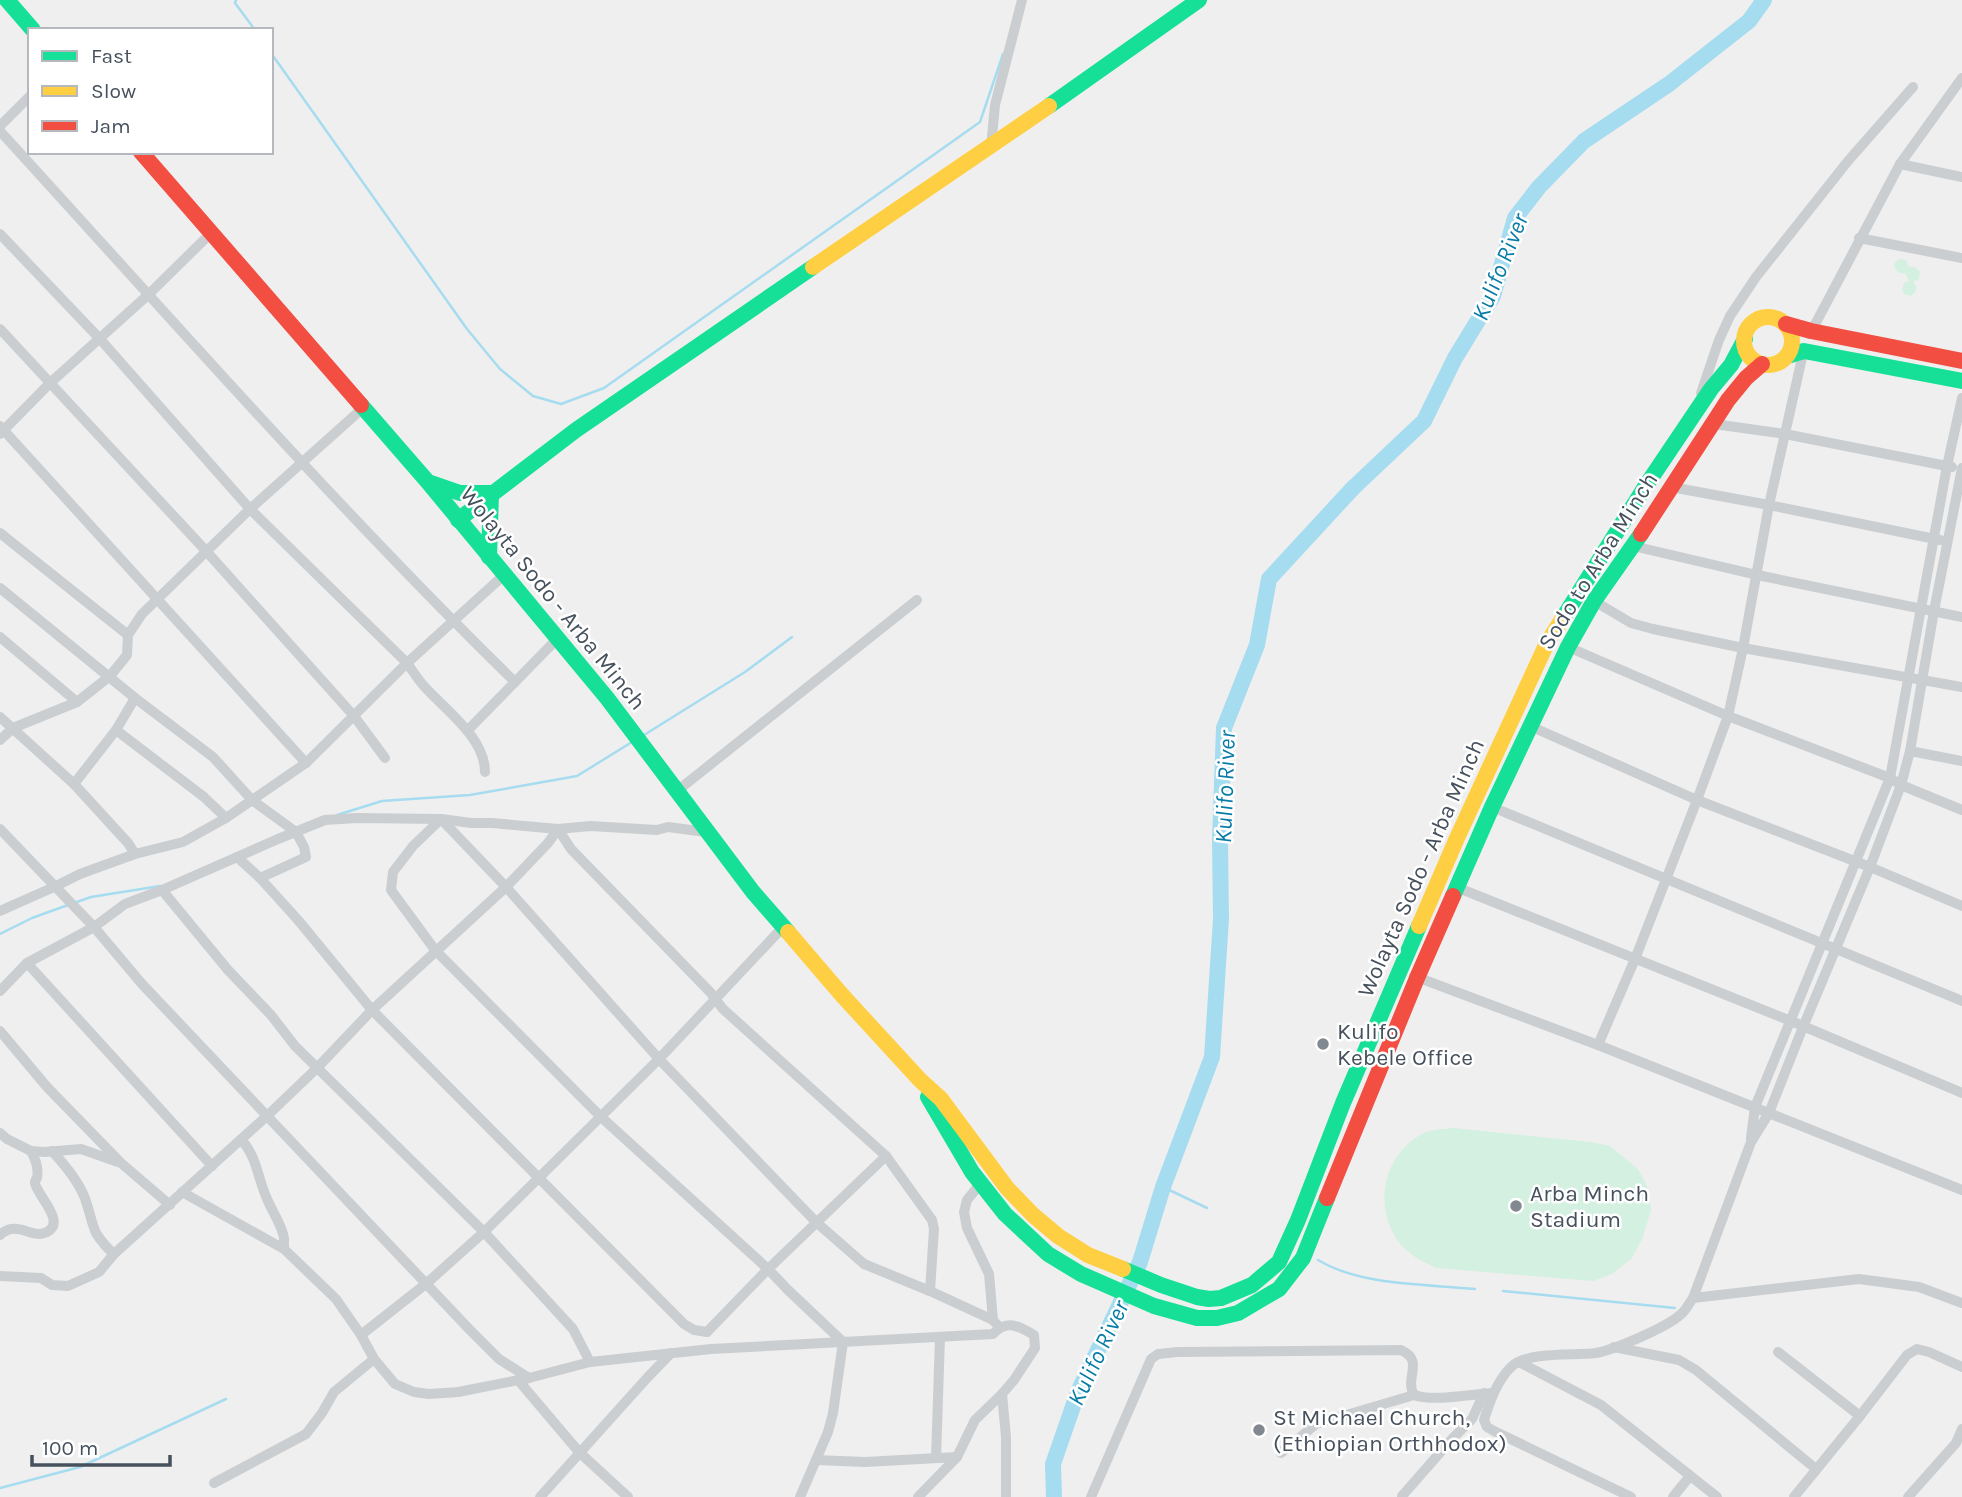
<svg xmlns="http://www.w3.org/2000/svg" width="1962" height="1497" viewBox="0 0 1962 1497" font-family="Karla,sans-serif">
<style>
.green{fill:#d3f0e0}
.lines{fill:none;stroke-linecap:round;stroke-linejoin:round}
.stream{stroke:#a6dcef;stroke-width:2.5}
.river{stroke:#a6dcef;stroke-width:16}
.street{stroke:#cbced0;stroke-width:10}
.fast{stroke:#16e098;stroke-width:16}
.slow{stroke:#ffcf43;stroke-width:16}
.jam{stroke:#f24e42;stroke-width:16}
.poi-dot{fill:#828890;stroke:#fff;stroke-width:2.5}
.labels{text-anchor:middle;dominant-baseline:central;stroke-width:5;stroke-linejoin:round;paint-order:stroke}
.street-label{font-size:23px;fill:#46515d;stroke:#fff}
.poi-label{font-size:23px;fill:#46515d;stroke:#fff;text-anchor:start}
.water-label{font-size:24px;font-style:italic;fill:#087ca7;stroke:#fff}
</style>
<rect width="100%" height="100%" fill="#f0efef"/>
<!-- green -->
<g class="green">
<polygon points="1899,259 1906,260 1909,267 1915,267 1920,272 1919,279 1913,282 1916,286 1916,291 1911,296 1904,294 1902,290 1904,283 1909,281 1905,273 1899,273 1895,269 1894,264"/>
<path d="M1453 1128 1591 1142 1610 1146 1638 1169 1647 1186 1651 1210 1643 1237 1632 1258 1612 1274 1593 1281 1436 1268C1424 1262 1413 1257 1404 1248 1370 1212 1382 1152 1426 1132 1434 1129 1445 1129 1453 1128Z"/>
</g>
<g class="lines">
<!-- stream -->
<g class="stream">
<polyline points="236,0 235,3 255,30"/>
<polyline points="271,53 467,329 500,369 533,396 561,404 604,388 980,122 1003,54"/>
<polyline points="644,735 745,672 792,637"/>
<polyline points="337,815 382,801 470,795 577,776 632,742"/>
<polyline points="74,903 91,897 160,886"/>
<polyline points="0,934 32,918 68,905"/>
<polyline points="1163,1187 1207,1208"/>
<path d="M1318 1260C1361 1286 1426 1284 1475 1289"/>
<polyline points="1503,1291 1675,1308"/>
<polyline points="0,1488 80,1467 226,1399"/>
</g>
<!-- river -->
<polyline class="river" points="1054,1497 1053,1464 1078,1392 1140,1262 1163,1187 1212,1057 1221,919 1220,840 1224,728 1257,645 1269,579 1353,488 1424,421 1455,358 1493,296 1515,218 1539,187 1584,141 1669,84 1749,21 1764,0"/>
<!-- street -->
<g class="street">
<polyline points="0,126 30,96"/>
<path d="M0 131C169 316 335 506 515 682"/>
<polyline points="991,147 995,105 1022,0"/>
<polyline points="1900,164 1962,177"/>
<path d="M0 234 100 339 250 509 407 663C412 670 417 678 423 685 444 709 485 737 485 772"/>
<polyline points="1859,238 1962,258"/>
<polyline points="0,329 207,552 354,716 385,758"/>
<polyline points="1810,334 1900,164 1962,78"/>
<polyline points="1701,393 1719,340 1730,316 1756,277 1848,161 1913,87"/>
<polyline points="1714,424 1785,434 1952,467"/>
<polyline points="0,426 306,763"/>
<polyline points="0,434 50,383 149,294 212,232"/>
<polyline points="1671,487 1769,505 1940,540"/>
<polyline points="0,533 128,635"/>
<polyline points="1633,546 1757,575 1962,617"/>
<polyline points="0,588 135,698 213,757 252,800 296,832 304,847 306,857 260,878"/>
<polyline points="1594,601 1631,623 1653,629 1743,648 1962,687"/>
<polyline points="0,637 77,702"/>
<polyline points="1568,647 1728,716 1890,778 1901,785 1962,810"/>
<polyline points="0,717 74,784 128,843 135,854 183,842 226,818 204,797 116,730"/>
<polyline points="1530,726 1697,800 1870,867 1962,906"/>
<polyline points="468,730 557,639"/>
<polyline points="0,740 13,728 77,702 110,676 127,655 128,635 142,614 250,509 364,407"/>
<polyline points="1910,751 1962,761"/>
<polyline points="74,784 116,730 135,698"/>
<polyline points="677,791 917,600"/>
<polyline points="1492,807 1962,1001"/>
<polyline points="226,818 306,763 407,663 504,575"/>
<polyline points="441,819 413,846 393,872 391,890 435,950 600,1116 768,1269 788,1290 843,1342 833,1413 828,1432 800,1497"/>
<polyline points="441,819 506,887 659,1059 816,1222 864,1264 930,1291 993,1320 999,1327"/>
<polyline points="0,829 94,927 142,984 470,1330 499,1359 529,1378"/>
<polyline points="558,829 571,849 710,992 723,1009 886,1156 932,1220 934,1229 930,1291"/>
<polyline points="237,857 260,878 298,920 372,1010 684,1324 694,1330 707,1332"/>
<polyline points="1456,887 1791,1021 1962,1093"/>
<polyline points="162,890 228,970 271,1015 295,1046 484,1232 573,1329 590,1362"/>
<polyline points="0,911 54,887 80,874 135,854"/>
<polyline points="27,963 212,1166"/>
<polyline points="1414,976 1598,1045 1962,1190"/>
<polyline points="0,991 27,963 94,927 125,904 162,890 278,839 325,820 357,818 441,819 471,823 492,823 558,829 590,826 657,830 668,827 706,832"/>
<polyline points="0,1031 47,1087 121,1163 170,1205"/>
<polyline points="1598,1045 1635,959 1697,800 1728,716 1743,648 1769,505 1804,349"/>
<polyline points="0,1133 7,1139 31,1151 45,1152 81,1149 118,1162"/>
<polyline points="1751,1138 1755,1107 1890,778 1947,466 1962,398"/>
<path d="M241 1140C257 1155 258 1181 268 1201 273 1213 282 1225 284 1238 284 1239 284 1248 284 1249"/>
<path d="M52 1151C65 1165 77 1179 84 1196 89 1208 91 1222 96 1233 101 1241 107 1248 114 1254"/>
<polyline points="981,1183 967,1200 964,1212 967,1228 989,1274 993,1320"/>
<path d="M182 1192 284 1249 336 1299 361 1335 374 1359 395 1384 414 1392 429 1394 458 1392 529 1378 590 1362 711 1349 993 1334C1006 1319 1019 1326 1034 1335L1035 1348 1014 1380 1002 1394 975 1420 957 1457 918 1497"/>
<path d="M0 1235C17 1219 32 1240 47 1232 67 1222 36 1194 35 1183 35 1181 36 1179 37 1178 39 1168 36 1160 31 1151"/>
<polyline points="0,1276 41,1278 52,1285 68,1286 99,1272 114,1254 268,1115 317,1068 372,1010 506,887 548,843 558,829"/>
<polyline points="1693,1298 1859,1279 1919,1287 1962,1303"/>
<polyline points="707,1332 768,1269 886,1156"/>
<polyline points="361,1335 427,1283 484,1232 659,1059 783,927"/>
<polyline points="1614,1347 1679,1360 1696,1370 1816,1469"/>
<polyline points="1778,1352 1860,1416"/>
<polyline points="1519,1362 1601,1405 1717,1497"/>
<polyline points="518,1380 579,1452 628,1497"/>
<polyline points="1002,1394 1006,1437 1006,1497"/>
<path d="M1281 1453 1316 1424 1414 1395C1433 1402 1472 1394 1493 1393"/>
<polyline points="936,1458 940,1337"/>
<polyline points="816,1460 865,1462 957,1457"/>
<polyline points="214,1483 306,1434 322,1413 334,1392 374,1359"/>
<polyline points="1402,1496 1452,1439 1472,1419 1484,1393"/>
<polyline points="540,1497 647,1378 671,1353"/>
<path d="M1091 1497 1151 1359 1158 1354 1178 1352 1401 1350C1425 1361 1404 1377 1414 1395"/>
<path d="M1631 1497 1494 1431 1487 1427 1484 1420C1490 1401 1497 1381 1511 1367 1527 1351 1574 1356 1596 1353 1614 1350 1667 1327 1680 1315 1686 1311 1689 1303 1693 1298L1751 1142 1769 1113 1803 1027 1870 867 1901 785 1910 751 1934 611 1962 468"/>
<polyline points="1673,1497 1690,1476"/>
<polyline points="1794,1497 1860,1416 1907,1355 1917,1349 1929,1352 1962,1367"/>
<polyline points="1908,1497 1956,1443 1962,1429"/>
</g>
<!-- fast -->
<g class="fast">
<polyline points="7,0 33,30"/>
<polyline points="1049,106 1199,0"/>
<polyline points="1787,356 1804,351 1962,381"/>
<polyline points="361,405 427,481 607,698 753,892 788,932"/>
<polyline points="431,483 460,493 491,493 489,557"/>
<polyline points="458,520 576,430 813,267"/>
<polyline points="1563,618 1645,487 1711,389 1731,365 1745,339"/>
<polyline points="1453,896 1492,807 1568,647 1594,601 1641,534"/>
<polyline points="928,1097 972,1172 1005,1214 1048,1254 1081,1274 1154,1306 1197,1318 1217,1318 1238,1313 1279,1289 1303,1258 1327,1198"/>
<polyline points="1123,1269 1161,1285 1197,1297 1209,1299 1221,1298 1252,1285 1279,1262 1298,1220 1343,1103 1419,926"/>
</g>
<!-- slow -->
<g class="slow">
<polyline points="813,267 1049,106"/>
<circle cx="1768" cy="341" r="24"/>
<polyline points="1419,926 1457,838 1547,643 1563,618"/>
<polyline points="788,932 841,994 920,1080 941,1099 1007,1188 1033,1215 1058,1236 1088,1255 1123,1269"/>
</g>
<!-- jam -->
<g class="jam">
<polyline points="141,152 361,405"/>
<polyline points="1786,324 1811,331 1962,361"/>
<polyline points="1641,534 1728,400 1746,378 1762,364"/>
<polyline points="1327,1198 1417,978 1453,896"/>
</g>
</g>
<!-- markers -->
<g class="poi-dot">
<circle cx="1323" cy="1044" r="7"/>
<circle cx="1516" cy="1206" r="7"/>
<circle cx="1259" cy="1430" r="7"/>
</g>
<g class="labels">
<!-- street labels -->
<g class="street-label">
<text transform="translate(1598 561) rotate(-58)">Sodo to Arba Minch</text>
<text transform="translate(553 598) rotate(51)">Wolayta Sodo - Arba Minch</text>
<text transform="translate(1421 868) rotate(-66)">Wolayta Sodo - Arba Minch</text>
</g>
<!-- poi labels -->
<g class="poi-label">
<text x="1337" y="1031">Kulifo<tspan x="1337" dy="26">Kebele Office</tspan></text>
<text x="1530" y="1193">Arba Minch<tspan x="1530" dy="26">Stadium</tspan></text>
<text x="1273" y="1417">St Michael Church,<tspan x="1273" dy="26">(Ethiopian Orthhodox)</tspan></text>
</g>
<!-- water labels -->
<g class="water-label">
<text transform="translate(1500 267) rotate(-68)">Kulifo River</text>
<text transform="translate(1225 787) rotate(-88)">Kulifo River</text>
<text transform="translate(1098 1353) rotate(-65)">Kulifo River</text>
</g>
</g>
<!-- legend -->
<rect x="28" y="28" width="245" height="126" fill="#ffffff" stroke="#b5b9be" stroke-width="2"/>
<rect x="42" y="51" width="35" height="10" fill="#16e098" stroke="#b5b9be" stroke-width="2"/>
<text x="91" y="63" font-size="21" fill="#46515d">Fast</text>
<rect x="42" y="86" width="35" height="10" fill="#ffcf43" stroke="#b5b9be" stroke-width="2"/>
<text x="91" y="98" font-size="21" fill="#46515d">Slow</text>
<rect x="42" y="121" width="35" height="10" fill="#f24e42" stroke="#b5b9be" stroke-width="2"/>
<text x="91" y="133" font-size="21" fill="#46515d">Jam</text>
<!-- scale -->
<path d="M32 1455v10h138v-10" fill="none" stroke="#46515d" stroke-width="3.5"/>
<text x="42" y="1455" font-size="21" fill="#46515d" stroke="#ffffff" stroke-width="5" paint-order="stroke">100 m</text>
</svg>
